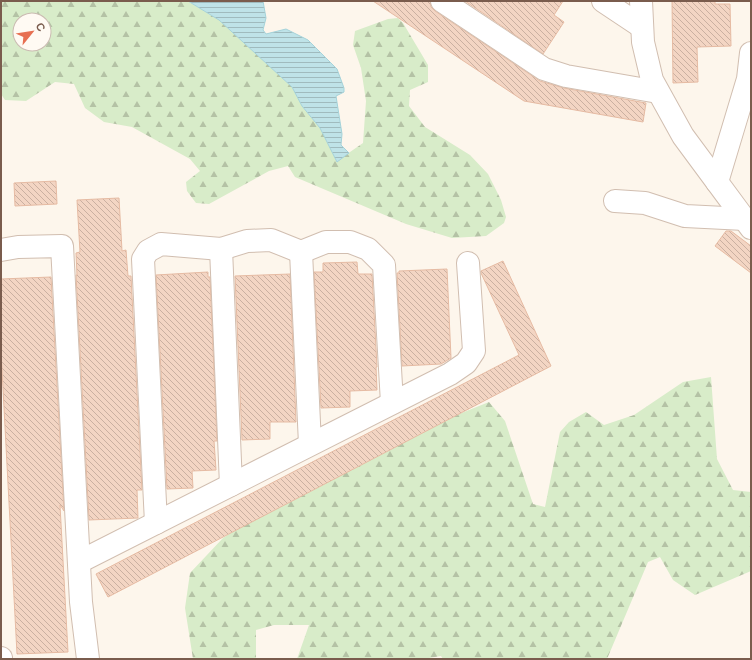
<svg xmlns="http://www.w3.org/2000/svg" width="752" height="660" viewBox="0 0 752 660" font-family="Helvetica,sans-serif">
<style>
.forest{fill:url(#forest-firs);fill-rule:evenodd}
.water{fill:url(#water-rules);stroke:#a5d3da}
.building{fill:url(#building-back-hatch);stroke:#e6bba3}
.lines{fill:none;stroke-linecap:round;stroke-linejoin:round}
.minor-casing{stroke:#d1beb0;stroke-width:24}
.minor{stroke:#fff;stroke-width:22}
</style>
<defs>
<pattern id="forest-firs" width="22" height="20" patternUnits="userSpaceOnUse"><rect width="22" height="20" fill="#d8ecc9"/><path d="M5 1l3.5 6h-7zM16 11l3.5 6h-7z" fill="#b4c2a5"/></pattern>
<pattern id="water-rules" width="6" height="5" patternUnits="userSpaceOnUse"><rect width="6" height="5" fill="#bfe3e8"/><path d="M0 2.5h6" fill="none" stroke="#a0bbbe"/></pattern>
<pattern id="building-back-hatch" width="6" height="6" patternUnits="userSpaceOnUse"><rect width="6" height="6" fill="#f3d5c3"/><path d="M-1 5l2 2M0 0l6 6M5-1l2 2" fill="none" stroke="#cab0a1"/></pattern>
</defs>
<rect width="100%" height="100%" fill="#fdf6ec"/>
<!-- forest -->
<g class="forest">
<path d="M1 1H188L219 20 292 87 302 106 320 128 337 161 363 143 366 101 361 68 353 45 355 31 388 19 398 18 403 23 428 65V82L410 90 409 106 425 127 470 155 488 174 501 200 506 217 504 223 486 236 452 238 406 224 295 177 288 166 269 171 209 204 196 203 187 191 186 182 200 171 190 159 132 127 104 122 85 108 74 84 55 82 26 101 5 100 1 94ZM20 20H44V44H20Z"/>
<polygon points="711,377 717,459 733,490 751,492 751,571 695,595 673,580 660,557 648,562 607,659 443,659 441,656 429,658 428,659 297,659 309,625 274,625 256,630 256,659 193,659 185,608 190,573 223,538 260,514 434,424 489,402 505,421 533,504 545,507 560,432 569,422 586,412 604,425 634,415 683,382"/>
</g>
<!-- water -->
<polygon class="water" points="188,1 263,1 266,18 263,30 266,34 286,29 308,40 337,69 344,88 344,92 336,96 342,134 341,145 349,153 337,162 320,128 302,106 292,87 219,20"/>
<!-- building -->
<g class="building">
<polygon points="373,1 430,1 431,7 435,11 540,81 564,88 646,103 643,122 524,101"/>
<polygon points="465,1 563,1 554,15 564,22 543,54"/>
<polygon points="672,1 715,1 715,4 730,4 731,46 697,47 698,82 673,83"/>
<polygon points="56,181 57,204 15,206 14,183"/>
<polygon points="119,198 122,251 126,250 128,276 131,276 142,490 137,490 138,518 89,520 76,275 77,275 76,253 80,252 77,200"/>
<polygon points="726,231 731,231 751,246 751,273 715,246"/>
<polygon points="503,261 551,366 108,597 96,574 519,355 481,273 481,271"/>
<polygon points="357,262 358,274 372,274 377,367 376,367 377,390 350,391 350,407 321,408 314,272 323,272 323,263"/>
<polygon points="447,269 451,358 441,364 402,366 397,273 399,273 399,271"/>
<polygon points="208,272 208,277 210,277 217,441 214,441 216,470 192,471 193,488 167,489 156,275"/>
<polygon points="290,274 296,422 270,422 270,439 242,440 235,276"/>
<polygon points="51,277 64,511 60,505 68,652 17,654 1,351 1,279"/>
</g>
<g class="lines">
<!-- minor casing -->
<g class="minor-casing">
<g id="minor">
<polyline points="442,1 544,69 566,76 658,92"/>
<polyline points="603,1 642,27"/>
<polyline points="641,1 643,42 652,80 683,136 751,228"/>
<polyline points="717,182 748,79 751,53"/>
<polyline points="615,201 645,203 685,216 745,219"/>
<polyline points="221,249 231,485"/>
<polyline points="1,250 18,247 62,246 81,602 88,659"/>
<polyline points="301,252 310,444"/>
<polyline points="156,523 143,259 148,251 161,244 221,249 247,241 271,240 301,252 326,242 350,242 368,249 384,265 392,403"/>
<polyline points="79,562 450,374 466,363 474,351 468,263"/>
<polyline points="1,658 1,659"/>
</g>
</g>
<!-- minor -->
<use href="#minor" class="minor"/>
</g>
<!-- border -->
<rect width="752" height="660" fill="none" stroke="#7a5c4d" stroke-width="4"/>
<!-- north arrow -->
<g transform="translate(32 32) rotate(60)"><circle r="19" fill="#fffaf3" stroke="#cabbb1"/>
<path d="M0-3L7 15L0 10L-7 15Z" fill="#e76f51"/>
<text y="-6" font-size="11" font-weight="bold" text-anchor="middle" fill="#7a5c4d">С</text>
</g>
</svg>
